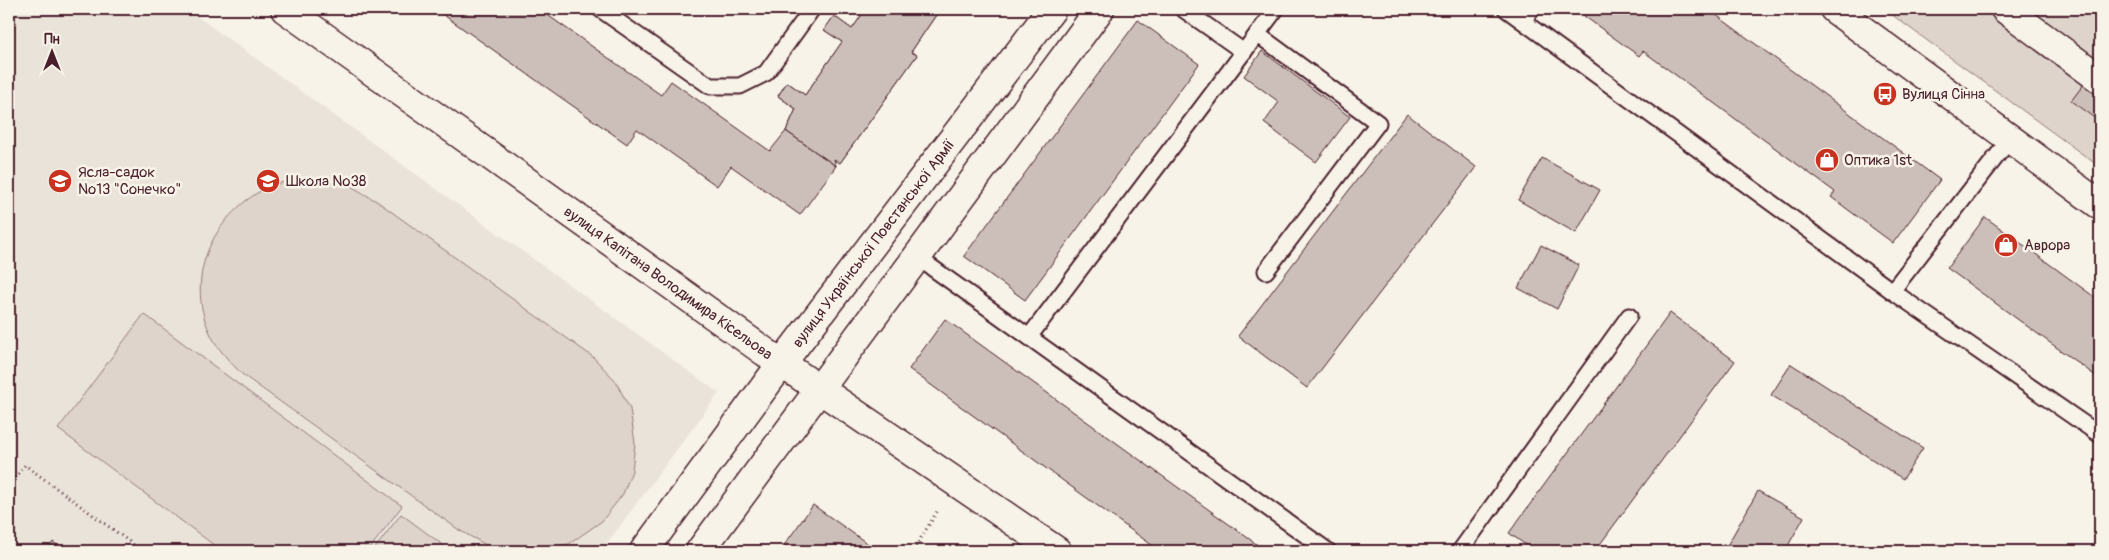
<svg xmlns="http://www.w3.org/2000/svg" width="2109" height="560" viewBox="0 0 2109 560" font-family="Pangolin,sans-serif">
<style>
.built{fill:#eae3da}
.green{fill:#ded4cc;stroke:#947a7c}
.building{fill:#ccbfb9;stroke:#4a1f2b}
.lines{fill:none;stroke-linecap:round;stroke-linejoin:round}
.lane-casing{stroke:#4a1f2b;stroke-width:19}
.street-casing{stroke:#4a1f2b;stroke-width:31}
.primary-casing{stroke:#4a1f2b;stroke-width:31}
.path{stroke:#4a1f2b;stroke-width:3;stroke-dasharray:1 4;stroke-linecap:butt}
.lane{stroke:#f7f3e8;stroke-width:15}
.street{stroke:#f7f3e8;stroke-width:28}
.primary{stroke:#f7f3e8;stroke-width:28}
.labels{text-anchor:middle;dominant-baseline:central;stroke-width:5;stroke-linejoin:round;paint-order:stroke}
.poi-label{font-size:15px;fill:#4a1f2b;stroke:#f7f3e8;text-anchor:start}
.street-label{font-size:15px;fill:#4a1f2b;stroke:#f7f3e8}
</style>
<rect width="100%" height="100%" fill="#f7f3e8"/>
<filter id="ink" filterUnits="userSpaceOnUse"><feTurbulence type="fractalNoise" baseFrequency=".02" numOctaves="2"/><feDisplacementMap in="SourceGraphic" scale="10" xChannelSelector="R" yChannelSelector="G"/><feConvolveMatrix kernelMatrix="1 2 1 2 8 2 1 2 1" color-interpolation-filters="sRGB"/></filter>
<g filter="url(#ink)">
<!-- built -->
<polygon class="built" points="9,9 187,9 719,393 601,551 9,551"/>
<!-- green -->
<g class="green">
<polygon points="1884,9 2100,9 2100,167"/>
<path d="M311 178 351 186 378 202 593 357 615 380 630 409 635 443 632 471 623 494 602 521 569 544 533 551H518L486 545 459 530 243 375C230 362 218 350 210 333 183 275 215 212 270 186 282 181 298 181 311 178Z"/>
<polygon points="144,314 402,506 368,551 222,551 58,429"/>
<polygon points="401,514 451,551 373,551"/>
</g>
<!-- building -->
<g class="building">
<polygon points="435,9 539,9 661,95 671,81 770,151 786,131 836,166 800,215 731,166 717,186 637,129 627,144"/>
<polygon points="866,9 940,9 911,52 917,55 840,163 834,159 836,166 786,131 796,109 778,96 787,82 805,95 842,42 824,30 834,16 852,29"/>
<polygon points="866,9 940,9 911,52 917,55 840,163 834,159 836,166 786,131 796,109 778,96 787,82 805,95 842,42 824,30 834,16 852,29"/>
<polygon points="1589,9 1708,9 1940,180 1893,243 1831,197 1835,192 1643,51 1639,56 1584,16"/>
<polygon points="1138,20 1199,64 1025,300 964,256"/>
<polygon points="1262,51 1350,117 1316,162 1264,123 1279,102 1244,76"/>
<polygon points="2087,80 2100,90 2100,122 2071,101"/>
<polygon points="1407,114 1476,167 1307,388 1238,336"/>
<polygon points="1542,158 1600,190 1576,233 1518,200"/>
<polygon points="1985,217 2100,301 2100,379 1947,268"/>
<polygon points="1541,245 1579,265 1557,309 1518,288"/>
<polygon points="1670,313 1735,361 1595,551 1534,551 1509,533"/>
<polygon points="945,319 1266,551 1160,551 909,369"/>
<polygon points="1791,364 1923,448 1903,479 1771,395"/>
<polygon points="1758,491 1804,517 1785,551 1724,551"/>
<polygon points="813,505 878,551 780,551"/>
<polygon points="53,542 65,551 47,551"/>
</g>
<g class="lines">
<!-- lane casing -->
<g class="lane-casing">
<g id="lane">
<polyline points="600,9 710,86 740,86 766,73 812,9"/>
<polyline points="1183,9 1244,52"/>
<polyline points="1506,9 1892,291 2100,435"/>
<polyline points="1523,21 1532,9"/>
<polyline points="1257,34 1378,123 1266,271"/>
<polyline points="917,257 1328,551"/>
<polyline points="1892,291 2010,139"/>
<polyline points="1029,337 1276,9"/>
<polyline points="1460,551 1629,316"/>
</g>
</g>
<!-- street casing -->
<g class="street-casing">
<g id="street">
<path id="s1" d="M285 9 765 352 1057 551"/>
<polyline points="2005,9 2100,79"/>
<path id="s2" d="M644 551 782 363 1052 9"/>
<polyline points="700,551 1100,9"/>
</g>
</g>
<!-- primary casing -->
<g class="primary-casing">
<polyline id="primary" points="1834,9 2100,205"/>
</g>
<!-- path -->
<g class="path">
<polyline points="9,486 25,465 142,551"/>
<polyline points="913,551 938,510"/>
</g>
<!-- lane -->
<use href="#lane" class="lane"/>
<!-- street -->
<use href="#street" class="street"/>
<!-- primary -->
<use href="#primary" class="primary"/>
</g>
</g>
<!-- icons -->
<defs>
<g id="bus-disc" transform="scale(1.25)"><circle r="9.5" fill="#c8321e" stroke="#f7f3e8"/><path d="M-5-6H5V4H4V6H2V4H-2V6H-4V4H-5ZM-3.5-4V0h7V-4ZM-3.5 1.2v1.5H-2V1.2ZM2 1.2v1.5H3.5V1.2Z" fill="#fff"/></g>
<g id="shop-disc" transform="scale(1.25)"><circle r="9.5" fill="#c8321e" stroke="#f7f3e8"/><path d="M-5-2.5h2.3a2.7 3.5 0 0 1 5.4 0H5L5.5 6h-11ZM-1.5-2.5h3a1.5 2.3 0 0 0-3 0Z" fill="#fff"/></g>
<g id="school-disc" transform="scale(1.25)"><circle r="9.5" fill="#c8321e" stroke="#f7f3e8"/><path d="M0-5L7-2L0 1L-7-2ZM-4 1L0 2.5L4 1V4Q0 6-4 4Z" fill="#fff"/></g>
</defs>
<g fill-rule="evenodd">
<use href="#bus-disc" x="1885" y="94"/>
<use href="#shop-disc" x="1827" y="160"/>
<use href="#school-disc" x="60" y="181"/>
<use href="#school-disc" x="268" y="181"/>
<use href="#shop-disc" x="2006" y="245"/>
</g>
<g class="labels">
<!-- poi labels -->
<g class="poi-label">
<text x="1902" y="94">Вулиця Сінна</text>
<text x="1844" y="160">Оптика 1st</text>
<text x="78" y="172">Ясла-садок<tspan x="78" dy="17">№13 "Сонечко"</tspan></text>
<text x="286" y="181">Школа №38</text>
<text x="2024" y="245">Аврора</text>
</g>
<!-- street labels -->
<g class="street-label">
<text stroke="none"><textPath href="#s2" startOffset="384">вулиця Української Повстанської Армії</textPath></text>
<text stroke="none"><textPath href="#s1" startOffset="471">вулиця Капітана Володимира Кісельова</textPath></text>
</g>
</g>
<!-- margin -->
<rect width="2109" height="560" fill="none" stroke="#f7f3e8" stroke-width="30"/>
<rect x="15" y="15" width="2079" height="530" fill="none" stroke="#4a1f2b" stroke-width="2" filter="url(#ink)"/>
<!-- north arrow -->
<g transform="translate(52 52)" stroke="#f7f3e8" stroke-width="4" paint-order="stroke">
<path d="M0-4L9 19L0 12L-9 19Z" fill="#4a1f2b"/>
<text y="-8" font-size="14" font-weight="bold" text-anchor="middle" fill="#4a1f2b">Пн</text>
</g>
</svg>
